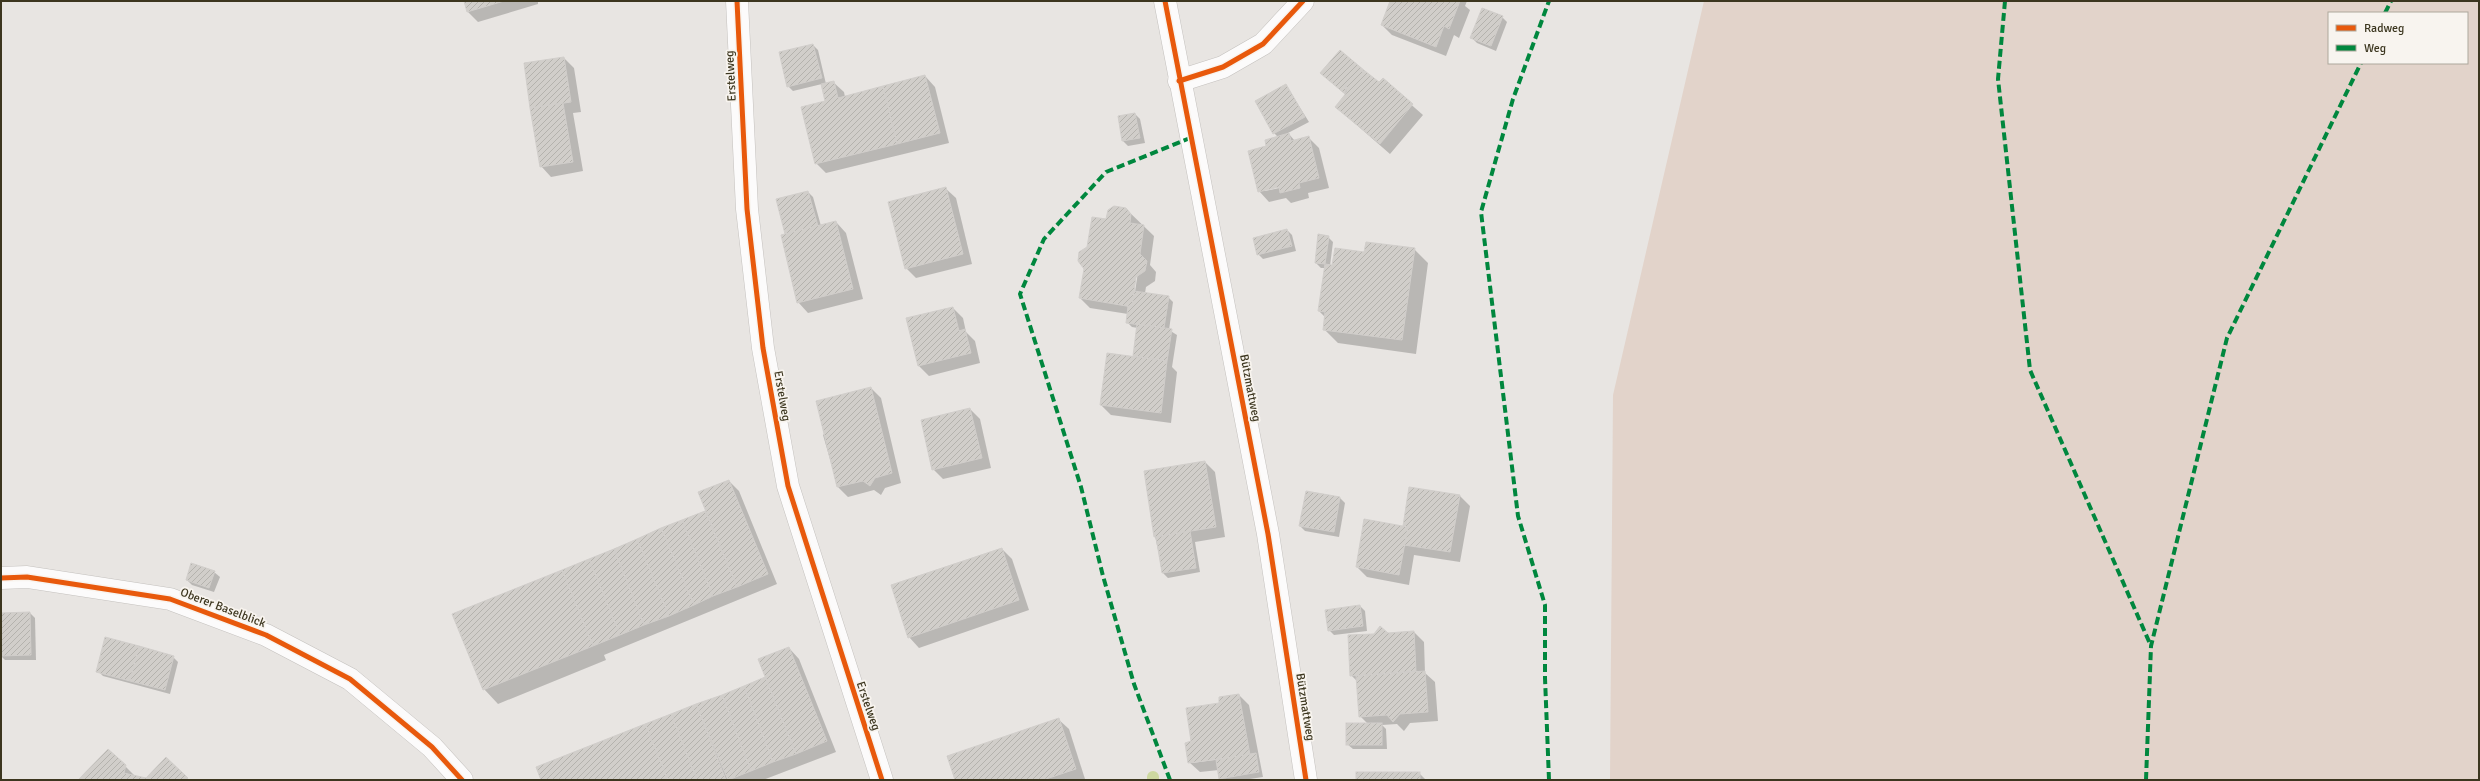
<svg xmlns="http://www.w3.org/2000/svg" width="2480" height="781" viewBox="0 0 2480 781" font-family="Signika,sans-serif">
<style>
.grass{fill:#e2d3ca;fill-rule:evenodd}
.shadow{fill:#0003;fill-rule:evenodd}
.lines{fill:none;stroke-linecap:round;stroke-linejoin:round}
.stream{stroke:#cdd8a0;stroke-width:12}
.building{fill:url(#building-hatch);stroke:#d1cecb}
.minor-casing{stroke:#c4c1be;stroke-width:23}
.minor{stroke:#fcfbfb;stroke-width:22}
.quiet{stroke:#00873e;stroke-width:4;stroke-dasharray:8 4;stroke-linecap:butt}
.cycleway-casing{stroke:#f8f4ef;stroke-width:8}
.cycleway{stroke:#e8590c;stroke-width:5}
.labels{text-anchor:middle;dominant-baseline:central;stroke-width:3.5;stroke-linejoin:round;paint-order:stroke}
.street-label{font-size:12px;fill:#3c361f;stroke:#f8f4ef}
</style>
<defs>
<pattern id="building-hatch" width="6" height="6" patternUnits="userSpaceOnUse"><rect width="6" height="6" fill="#d1ceca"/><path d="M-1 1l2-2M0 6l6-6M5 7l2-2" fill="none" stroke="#b4b2ad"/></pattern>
</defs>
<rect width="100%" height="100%" fill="#e8e5e2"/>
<!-- grass -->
<path class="grass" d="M1704 1H2479V780H1610L1613 395ZM2329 13H2467V63H2329Z"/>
<!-- shadow -->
<g class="shadow">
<polygon points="465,1 538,1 538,4 478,22 468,12"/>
<polygon points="1391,1 1467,1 1465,6 1470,10 1459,38 1454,35 1446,56 1392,35 1382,25"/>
<polygon points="1502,17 1507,22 1496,51 1477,43 1472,38"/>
<polygon points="813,45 818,50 826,84 833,82 844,92 845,97 925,76 935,87 949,143 826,173 816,163 826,102 822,84 793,91 788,86"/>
<polygon points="564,58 574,68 581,112 573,113 583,171 551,177 541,166"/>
<polygon points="1327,77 1379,84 1383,80 1423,115 1390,154 1336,107 1346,95"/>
<path d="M1286 85 1309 122 1288 133 1295 141 1309 138 1319 148 1329 188 1308 193 1309 198 1291 203 1286 198 1269 202 1259 191 1267 147 1278 137 1274 133ZM1283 185 1284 187 1265 191V189Z"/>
<polygon points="1135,114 1140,119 1145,143 1128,146 1123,141 1119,117"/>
<polygon points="945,188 956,198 972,264 916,278 906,268"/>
<polygon points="808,192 813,197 821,226 836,222 846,233 863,299 808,313 798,302 787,235"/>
<path d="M1126 209 1154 236 1150 265 1156 272 1155 281 1146 287 1145 293 1168 297 1173 302 1169 330 1177 335 1172 367 1177 372 1171 423 1111 415 1101 405 1136 358 1134 356 1138 328 1132 327 1127 322 1128 314 1090 308 1080 298 1088 248 1107 220ZM1136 272H1138L1135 292H1133Z"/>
<polygon points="1287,230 1292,235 1296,251 1263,259 1258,254"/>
<polygon points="1328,237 1333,242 1330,266 1365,253 1414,249 1428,263 1416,354 1338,343 1324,329 1325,317 1319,311 1325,268 1321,268 1316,263"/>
<polygon points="953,308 963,318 966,332 975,341 980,363 929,376 919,366"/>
<polygon points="871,388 881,398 901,483 885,488 881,495 874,490 848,497 838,487 823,435"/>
<polygon points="970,409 980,419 991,468 943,479 933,469"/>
<polygon points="1205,462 1215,472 1225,537 1195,542 1200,572 1168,578 1163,573 1155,536"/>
<polygon points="729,481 739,491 777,584 604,655 606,660 498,704 484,689 563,570 706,511"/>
<polygon points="1410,488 1460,496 1470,506 1460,562 1414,555 1409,585 1367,577 1357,567 1404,527"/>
<polygon points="1340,498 1345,503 1339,537 1305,531 1300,526"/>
<polygon points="1002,549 1012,559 1029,610 919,648 909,637"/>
<polygon points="214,572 220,577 214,592 192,585 187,580"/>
<polygon points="1360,606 1365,611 1367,631 1334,635 1329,630"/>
<polygon points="30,613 35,618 36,660 5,660 1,656 1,614"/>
<polygon points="1414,632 1424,642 1425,673 1435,682 1438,721 1410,723 1404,731 1397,724 1382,725 1386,729 1387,749 1353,749 1347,744 1368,724 1360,716 1358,682 1351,675 1388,634"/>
<polygon points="789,648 799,659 836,752 763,780 542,780 645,725 767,678"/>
<polygon points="173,657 178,662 170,694 103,676 98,671"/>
<path d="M1239 695 1249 705 1263 777 1243 780H1222L1219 770 1200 772 1189 762 1192 742 1221 704ZM1244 756 1192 763V761Z"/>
<polygon points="1058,719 1069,729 1085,779 956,780"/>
<polygon points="166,758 189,780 79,780 125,766 136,777 146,780"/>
<polygon points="1419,773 1426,780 1357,780"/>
</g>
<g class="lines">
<!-- stream -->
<polyline class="stream" points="1153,777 1153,780"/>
</g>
<!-- building -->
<g class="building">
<polygon points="464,1 504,1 467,12"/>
<polygon points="1390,1 1460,1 1449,29 1444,26 1436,47 1381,25"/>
<polygon points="1482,8 1503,16 1491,46 1470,38"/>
<polygon points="813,44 822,78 787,87 779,52"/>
<polygon points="1340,50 1365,71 1357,72 1346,84 1345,94 1320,73"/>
<polygon points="564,57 571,102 530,108 524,63"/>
<polygon points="1365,71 1379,82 1383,78 1413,104 1380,144 1335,107 1347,92 1346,84 1357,72"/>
<polygon points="925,75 940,133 897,144 883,86"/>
<polygon points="834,81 838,98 883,86 897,144 815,164 801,107 825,101 821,84"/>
<polygon points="1286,84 1305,117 1273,134 1255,101"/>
<polygon points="563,103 573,162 540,167 530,108"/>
<polygon points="1135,113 1140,138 1122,141 1118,116"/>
<polygon points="1289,133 1291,141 1309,136 1319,178 1299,183 1300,188 1280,193 1279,187 1258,192 1248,151 1266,146 1265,140"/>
<polygon points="946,187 963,254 905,269 888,202"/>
<polygon points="808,191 818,226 785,234 776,199"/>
<polygon points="1114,206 1126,208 1131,214 1130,223 1144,225 1140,254 1147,261 1145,271 1136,277 1132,307 1079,298 1084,269 1078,261 1079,252 1087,247 1092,217 1106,219 1108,210"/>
<polygon points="836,221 853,289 797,303 781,235"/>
<polygon points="1287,229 1292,246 1257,255 1253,238"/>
<polygon points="1318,234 1329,236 1325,264 1315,263"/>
<polygon points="1366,242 1415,248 1402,340 1323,330 1325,312 1318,311 1325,264 1332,265 1335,248 1364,252"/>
<polygon points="1134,291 1169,296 1164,328 1126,323 1128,306 1132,307"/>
<polygon points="953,307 959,331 965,329 971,353 918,366 906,318"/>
<polygon points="1137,324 1172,329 1167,361 1133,356"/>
<polygon points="1107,353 1167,361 1161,413 1100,405"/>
<polygon points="871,387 892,473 875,478 870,486 863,481 837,487 816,401"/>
<polygon points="970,408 982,458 932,470 921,420"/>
<polygon points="1205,461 1216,527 1154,537 1144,471"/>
<polygon points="729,480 768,574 737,587 698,492"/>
<polygon points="1409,487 1460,495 1450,552 1404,545 1408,527 1403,526"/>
<polygon points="1306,491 1340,497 1334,532 1299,526"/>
<polygon points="705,511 737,587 713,596 682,520"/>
<polygon points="1364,519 1408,527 1399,575 1356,567"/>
<polygon points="682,520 713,596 694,605 661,528"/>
<polygon points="661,528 694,605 669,616 637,539"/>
<polygon points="1190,531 1196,568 1162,573 1156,537"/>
<polygon points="637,539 669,616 644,625 614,549"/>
<polygon points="1002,548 1019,600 908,638 891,585"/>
<polygon points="614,549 644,625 620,635 589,559"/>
<polygon points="589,559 620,635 593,646 562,570"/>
<polygon points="191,563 215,571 209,588 186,580"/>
<polygon points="562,570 593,646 483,690 452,614"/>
<polygon points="1360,605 1363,626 1328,631 1325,610"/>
<polygon points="30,612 31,655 1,656 1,613"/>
<polygon points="1380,626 1388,633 1414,631 1416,671 1350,676 1348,635 1374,634"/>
<polygon points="105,637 139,646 130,681 96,672"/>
<polygon points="139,646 174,656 165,690 130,681"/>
<polygon points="789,647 827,741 796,754 758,659"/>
<polygon points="1425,671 1428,712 1400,714 1393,722 1387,715 1359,717 1356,676"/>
<polygon points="765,677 796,754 773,762 744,686"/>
<polygon points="744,686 773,762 751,771 722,695"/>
<polygon points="1239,694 1250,755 1188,763 1185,743 1191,741 1186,708 1219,703 1219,697"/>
<polygon points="722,695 751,771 728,780 696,704"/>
<polygon points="696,704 726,780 697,780 671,714"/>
<polygon points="671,714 697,780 668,780 645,724"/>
<polygon points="1059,718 1076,769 1043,780 955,780 947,756"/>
<rect x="1346" y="723" width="36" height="22"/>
<polygon points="645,724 668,780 541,780 536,767"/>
<polygon points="108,749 126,765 124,773 146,778 166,757 188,778 186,780 78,780"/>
<polygon points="1256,753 1259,772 1219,779 1216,760"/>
<rect x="1356" y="772" width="64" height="8"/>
</g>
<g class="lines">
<!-- minor casing -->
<g class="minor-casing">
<g id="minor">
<polyline points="737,1 747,209 763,348 788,486 882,780"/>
<polyline points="1165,1 1268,534 1306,780"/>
<polyline points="1179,81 1223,67 1263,44 1303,1"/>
<polyline points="1,578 27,577 170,599 266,635 350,679 432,747 462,780"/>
</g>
</g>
<!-- minor -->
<use href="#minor" class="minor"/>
<!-- quiet -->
<g class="quiet">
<polyline points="2005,1 1998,79 2030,370 2151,646"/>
<polyline points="2385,13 2391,1"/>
<polyline points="1170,780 1134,684 1103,576 1081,487 1020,294 1044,239 1106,172 1190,138"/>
<polyline points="1549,780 1545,678 1545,605 1518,516 1481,212 1513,99 1549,1"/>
<polyline points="2146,780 2151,646 2227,338 2361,63"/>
</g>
<!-- cycleway casing -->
<g class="cycleway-casing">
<g id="cycleway">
<polyline points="737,1 747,209 763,348 788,486 882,780"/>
<polyline points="1165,1 1268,534 1306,780"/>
<polyline points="1179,81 1223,67 1263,44 1303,1"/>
<polyline points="1,578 27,577 170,599 266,635 350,679 432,747 462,780"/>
</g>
</g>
<!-- cycleway -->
<use href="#cycleway" class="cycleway"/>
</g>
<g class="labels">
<!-- street labels -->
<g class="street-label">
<text transform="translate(731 76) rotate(-93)">Erstelweg</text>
<text transform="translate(1250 388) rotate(79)">Bützmattweg</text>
<text transform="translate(782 396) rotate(80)">Erstelweg</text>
<text transform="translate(223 608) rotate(21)">Oberer Baselblick</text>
<text transform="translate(868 706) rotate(71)">Erstelweg</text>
<text transform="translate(1305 707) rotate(81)">Bützmattweg</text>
</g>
</g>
<!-- border -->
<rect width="2480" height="781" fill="none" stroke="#3c361f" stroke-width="4"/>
<!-- legend -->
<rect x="2328" y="12" width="140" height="52" fill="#f8f4ef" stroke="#ada89c"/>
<rect x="2336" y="25" width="20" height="6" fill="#e8590c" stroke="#ada89c"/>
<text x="2364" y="32" font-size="12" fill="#3c361f">Radweg</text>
<rect x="2336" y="45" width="20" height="6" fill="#00873e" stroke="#ada89c"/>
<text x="2364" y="52" font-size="12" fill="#3c361f">Weg</text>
</svg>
